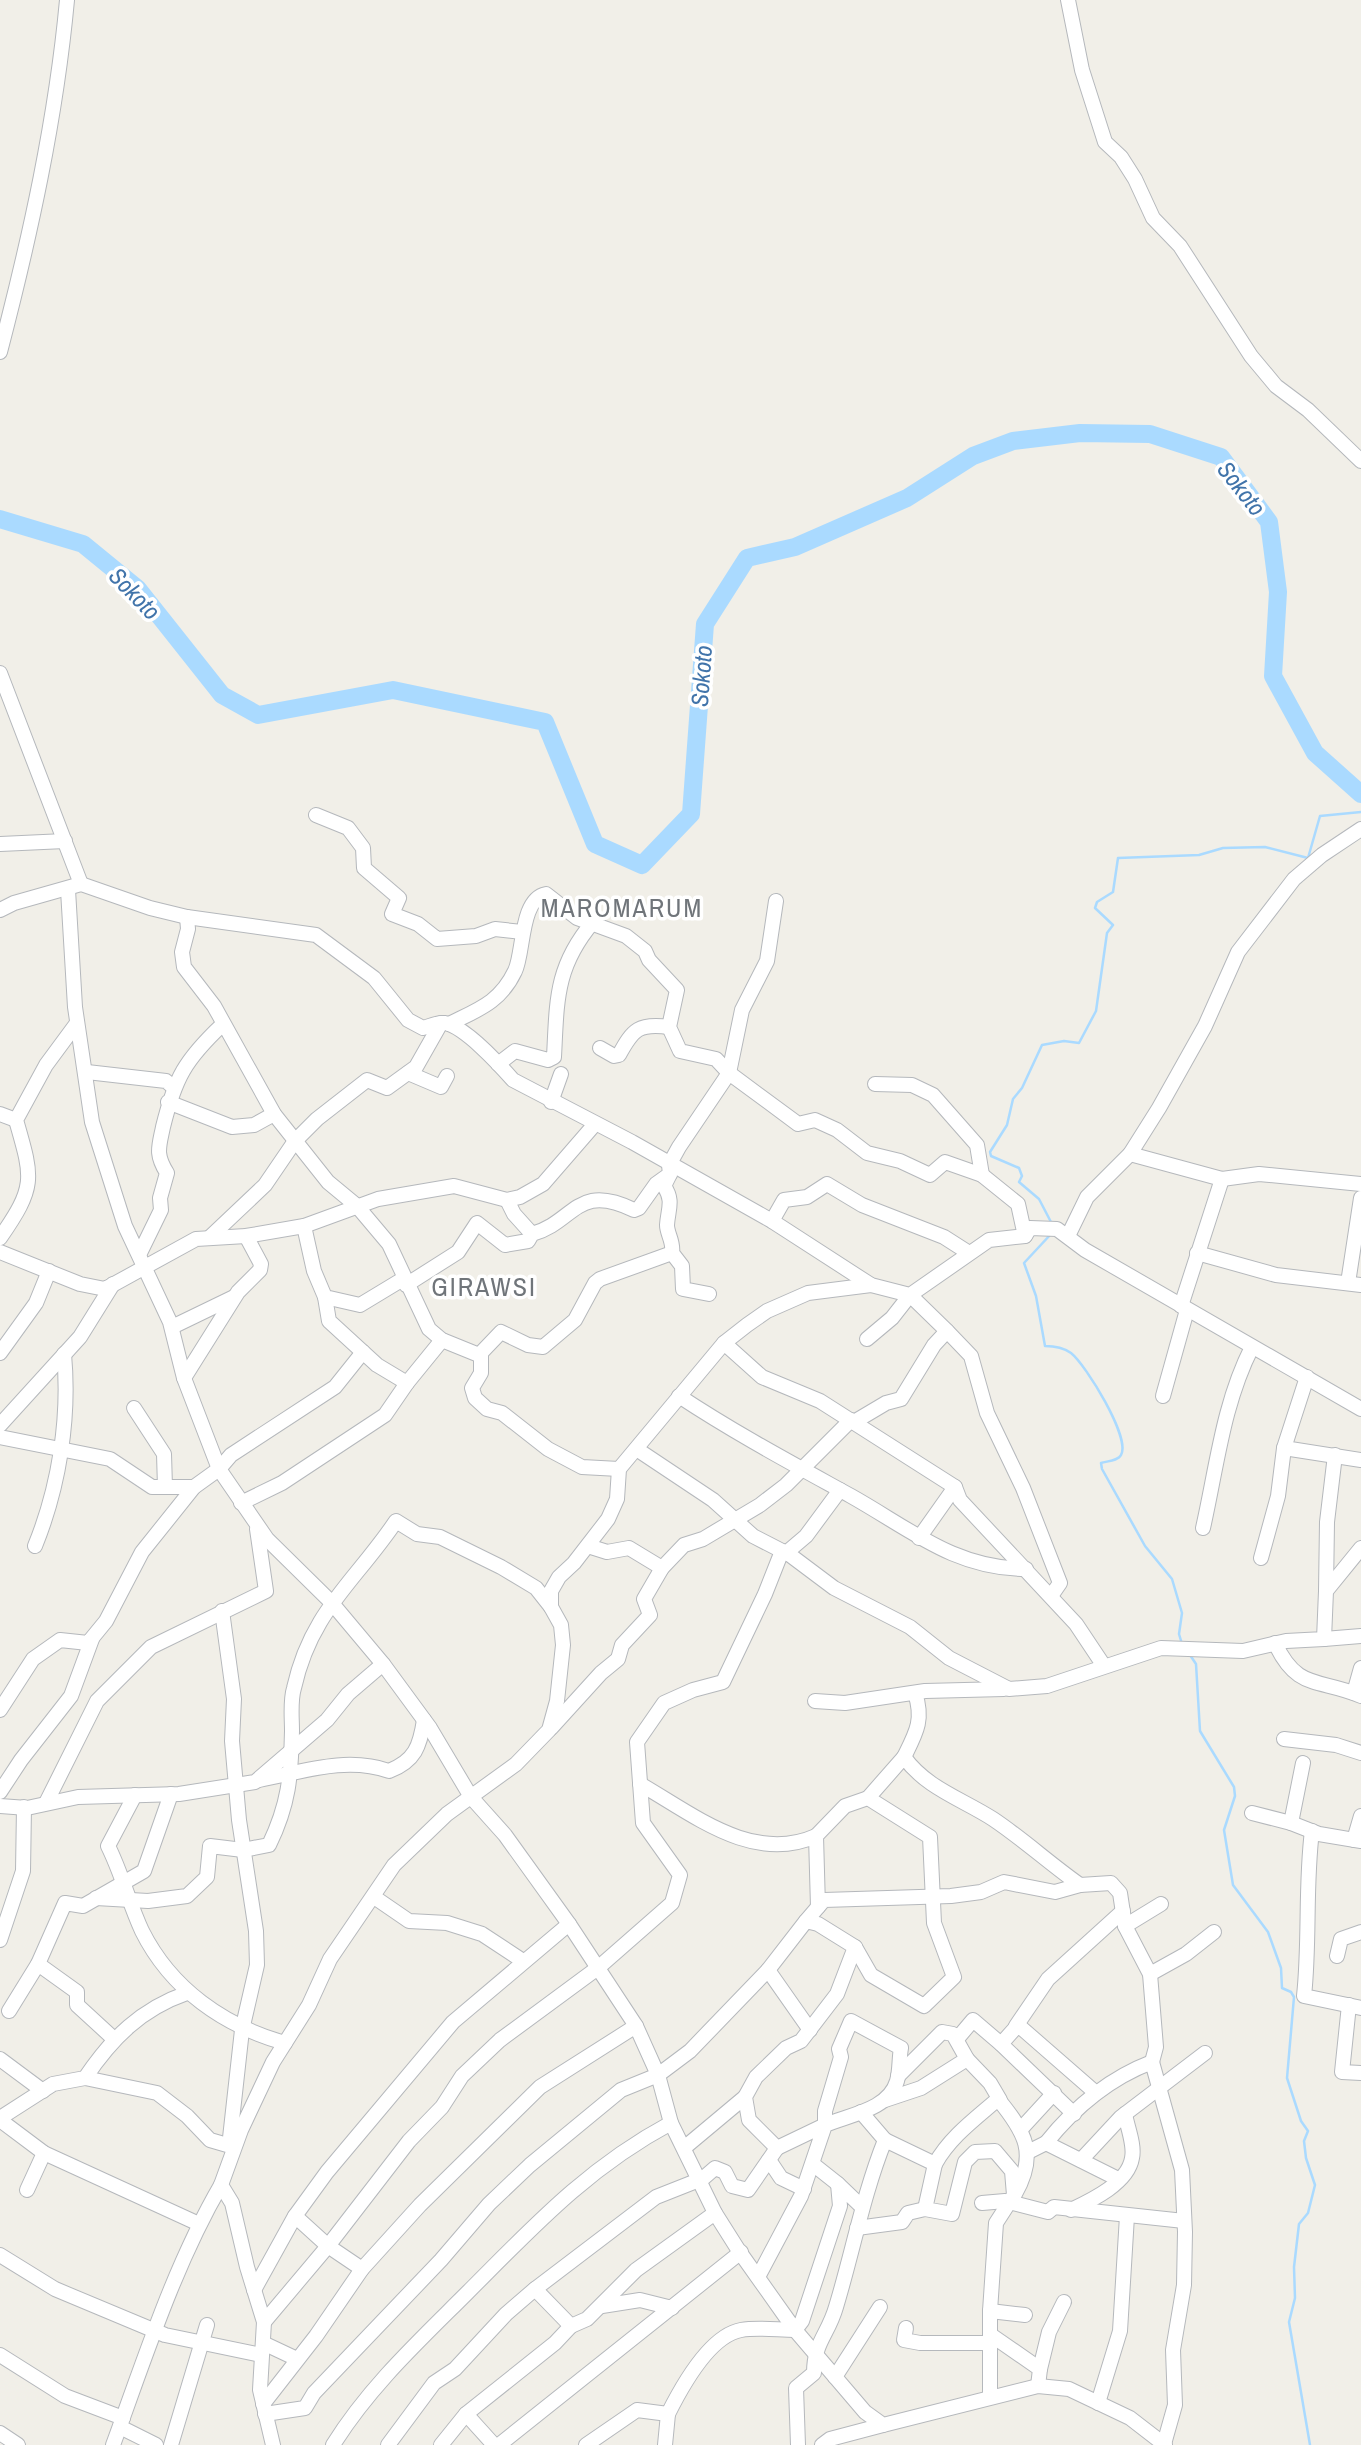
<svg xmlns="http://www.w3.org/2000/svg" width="1361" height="2445" viewBox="0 0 1361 2445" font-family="'Archivo Narrow',sans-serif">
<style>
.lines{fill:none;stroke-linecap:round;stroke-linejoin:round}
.stream{stroke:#aadaff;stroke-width:2.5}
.river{stroke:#aadaff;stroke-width:18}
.minor-casing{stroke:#b5b8bc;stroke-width:16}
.minor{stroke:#fff;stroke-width:14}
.labels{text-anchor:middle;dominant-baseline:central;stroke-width:7;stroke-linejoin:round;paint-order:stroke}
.water-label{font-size:24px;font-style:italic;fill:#4174aa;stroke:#fff}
.quarter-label{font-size:26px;letter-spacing:2px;fill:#70757a;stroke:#fff}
</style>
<rect width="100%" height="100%" fill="#f1efe8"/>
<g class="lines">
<!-- stream -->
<g class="stream">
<polyline points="1052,1224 1039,1199 1019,1182 1022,1176 1019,1168 991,1156 990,1152 1007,1125 1013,1099 1022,1088 1042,1045 1064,1041 1079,1043 1096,1011 1107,933 1113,925 1095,908 1097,902 1113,892 1118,858 1199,855 1223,848 1265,847 1308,858 1320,816 1361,812"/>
<path d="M1051 1234 1024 1263 1036 1296 1045 1346C1054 1346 1064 1348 1071 1353 1086 1365 1131 1438 1121 1455 1118 1461 1107 1461 1101 1463L1102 1469 1145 1546 1172 1579 1182 1613 1179 1634 1182 1644"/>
<polyline points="1190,1655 1196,1664 1200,1731 1234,1787 1235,1796 1224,1830 1233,1885 1268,1932 1281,1968 1282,1988 1291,1992 1294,1997 1287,2078 1301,2121 1308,2131 1304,2141 1306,2158 1315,2185 1308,2213 1299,2224 1294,2267 1295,2298 1289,2322 1310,2445"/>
</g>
<!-- river -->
<polyline class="river" points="0,519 83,544 138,589 222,695 258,715 393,690 545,722 595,844 642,865 691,814 705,624 747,558 795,547 907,498 973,456 1013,441 1080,433 1150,434 1221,457 1269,522 1278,592 1273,676 1315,753 1361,794"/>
<!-- minor casing -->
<g class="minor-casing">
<g id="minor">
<polyline points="1068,0 1082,70 1105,142 1121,157 1135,179 1153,218 1180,246 1251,356 1276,386 1308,410 1361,461"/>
<path d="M0 352C30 237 56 119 67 0"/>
<polyline points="0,673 81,884"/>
<polyline points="316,815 348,828 363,848 364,868 399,898 392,914 418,924 437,939 476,936 495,929 522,932"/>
<polyline points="0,844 65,841"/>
<polyline points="68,890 75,1007 92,1122 125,1226 170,1322 184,1378 219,1469 267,1539 331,1602 383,1664 430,1728 471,1797 505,1835 569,1924 636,2026 658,2075 671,2123 715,2213 739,2251 795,2330 865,2412 883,2425 1038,2386 1069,2389 1130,2418 1165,2445"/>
<path d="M0 910 14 903 81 884 150 908 187 917 316 935 374 978 408 1020 423 1028C431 1026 437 1022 445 1023 465 1027 499 1064 513 1080L632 1142 772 1221 871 1285 910 1295 989 1240 1025 1236 1030 1228 1057 1229 1085 1250 1361 1409"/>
<polyline points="187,917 188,929 182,952 184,967 214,1006 274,1114 328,1182 357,1206 389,1244 429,1329 442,1340 479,1355 501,1332 528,1345 543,1347 575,1320 595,1283 600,1279 672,1253"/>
<path d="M449 1024C477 1010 500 1003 515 971 524 953 520 899 546 894L577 918 626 936 645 951 649 960 677 990 669 1027 680 1051 716 1059 729 1073 798 1124 815 1120 837 1130 867 1153 900 1161 930 1175 945 1162 982 1175 1018 1204 1025 1236"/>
<path d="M600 1048 614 1056 619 1055C633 1029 639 1023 669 1027"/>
<path d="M498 1064 515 1051 548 1060 554 1057C557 1001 555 967 593 922"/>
<polyline points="87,1072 166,1081 173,1087"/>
<polyline points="408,1073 441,1087 447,1076"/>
<polyline points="875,1084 912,1085 933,1095 977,1145 982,1175"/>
<polyline points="168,1102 232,1127 254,1125 274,1114"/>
<polyline points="551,1102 561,1074"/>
<polyline points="0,1114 16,1120"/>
<polyline points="1130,1154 1222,1179 1259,1174 1361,1184"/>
<path d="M670 1174 664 1186C674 1201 668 1209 667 1225 667 1234 674 1242 672 1253L682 1266 683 1289 709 1294"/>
<polyline points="507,1200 514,1214 532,1234"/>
<polyline points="772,1221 784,1200 807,1197 827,1184 862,1205 944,1237 969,1253"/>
<polyline points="304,1226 314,1271 325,1297 360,1305 403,1279"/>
<polyline points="1068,1236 1087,1197 1130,1154 1159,1108 1205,1026 1238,952 1294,879 1322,855 1361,829"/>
<path d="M0 1238C36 1186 33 1179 16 1120L46 1065 77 1023"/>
<polyline points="209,1238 265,1185 295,1141 317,1119 367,1080 387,1088 416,1067 441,1023"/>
<polyline points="0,1252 80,1284 105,1289 196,1239 246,1236 304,1226 378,1199 454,1186 507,1200 520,1197 543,1184 595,1124"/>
<path d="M140 1253 161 1210 160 1198 167 1173C155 1154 159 1147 163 1127 175 1078 185 1060 222 1025"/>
<polyline points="1197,1253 1276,1275 1361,1285"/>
<polyline points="1348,1283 1361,1198"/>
<path d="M406 1285 458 1252 477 1223 505 1245 528 1241 532 1234C575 1222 576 1182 634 1210L639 1208 656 1184 670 1174 669 1165 679 1147 729 1073 742 1010 767 961 776 901"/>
<polyline points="325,1297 329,1321 377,1365 407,1383 442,1340"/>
<polyline points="1181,1306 1222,1179"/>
<polyline points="172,1327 234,1297"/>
<polyline points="947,1331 971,1356 987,1413 1023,1488 1060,1583 1051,1596"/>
<polyline points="724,1343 762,1377 820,1401 955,1487 960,1500 1076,1624 1104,1666"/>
<polyline points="0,1353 36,1303 49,1271"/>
<polyline points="481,1353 481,1373 472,1388 475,1398 487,1409 502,1413 548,1449 582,1467 619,1469"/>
<polyline points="184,1378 238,1292 260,1270 261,1264 246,1236"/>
<path d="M679 1396C735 1433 793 1464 851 1496 910 1529 955 1569 1026 1569"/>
<polyline points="1163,1396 1187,1310"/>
<polyline points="134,1408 164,1454 165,1487"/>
<polyline points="854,1422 886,1403 901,1399 934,1345 947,1331 910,1295 892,1318 867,1339"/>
<polyline points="0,1425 80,1337 113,1284"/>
<polyline points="0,1437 110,1459 152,1487 194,1487"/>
<polyline points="1284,1448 1361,1460"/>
<polyline points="638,1450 713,1500 753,1536 790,1555 834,1588 910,1627 949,1658 1009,1689 1047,1686 1161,1648 1243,1651 1286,1641 1324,1639 1326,1591 1361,1548"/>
<polyline points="241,1503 282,1483 385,1415 407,1383"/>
<path d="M1203 1528C1217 1466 1223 1404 1252 1347"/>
<polyline points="919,1538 955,1487"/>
<path d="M35 1546C59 1487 70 1418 64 1354"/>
<polyline points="588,1546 607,1552 629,1548 662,1568"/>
<polyline points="786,1553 806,1536 840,1490"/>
<polyline points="1261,1558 1278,1496 1284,1448 1307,1377"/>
<polyline points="1326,1591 1327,1522 1335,1455"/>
<polyline points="222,1611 234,1699 232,1741 239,1820 256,1931 257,1965 242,2030 230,2138 234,2145"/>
<polyline points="1324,1639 1361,1636"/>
<path d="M1275 1643C1297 1691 1319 1678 1361 1696"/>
<polyline points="1354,1693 1361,1668"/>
<polyline points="815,1701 845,1703 925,1691 1004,1689"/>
<polyline points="0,1710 33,1659 60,1640 88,1643 106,1621 142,1552 194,1487 219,1469 231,1455 335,1387 363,1352"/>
<polyline points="551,1728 601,1673 618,1659 622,1645 650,1615 644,1599 662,1568 684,1545 703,1539 760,1505 786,1485 851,1420"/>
<polyline points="1284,1739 1336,1745 1361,1753"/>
<path d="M904 1757C916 1733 924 1720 915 1693"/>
<polyline points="1303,1763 1291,1823 1319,1834 1361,1841"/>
<path d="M259 1780C302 1772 346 1756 389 1771 415 1761 420 1746 424 1720"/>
<path d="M640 1784C694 1815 753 1864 816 1836"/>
<polyline points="0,1792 21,1760 71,1696 92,1639"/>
<path d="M135 1795 108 1846C122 1874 129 1903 142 1931 171 1989 224 2026 285 2043"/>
<path d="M868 1798 904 1757C926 1788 962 1799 993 1819 1023 1839 1050 1864 1080 1885"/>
<polyline points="46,1803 97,1701 151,1647 266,1591 257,1529"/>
<polyline points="0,1806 27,1808 78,1797 179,1794 255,1782 327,1720 348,1694 383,1664"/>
<polyline points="1252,1813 1291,1823"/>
<path d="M1312 1831C1305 1886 1310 1941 1304 1996L1361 2008"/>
<polyline points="1354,1840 1361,1816"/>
<polyline points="374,1897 409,1921 447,1923 482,1934 523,1961"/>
<path d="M96 1898 148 1901 187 1896 207 1877 210 1846 243 1850 269 1845C289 1804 291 1776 292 1731 292 1717 290 1701 294 1688 311 1611 355 1582 396 1521L417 1534 440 1537 501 1567 536 1588 551 1607"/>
<polyline points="818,1907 816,1836 845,1806 868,1798 930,1837 934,1923 954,1977 924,2006 871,1975 855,1947"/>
<polyline points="806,1921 824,1900 951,1896 981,1892 1004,1882 1055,1892 1080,1885 1111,1883 1120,1893 1125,1926 1150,1974 1156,2047 1152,2062"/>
<polyline points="1125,1926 1161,1904"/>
<polyline points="0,1940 23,1871 24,1807"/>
<polyline points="1337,1956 1341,1939 1361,1932"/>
<polyline points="38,1964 77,1992 77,2005 114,2039"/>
<polyline points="1150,1974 1186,1954 1214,1932"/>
<polyline points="1349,2005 1342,2072 1361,2073"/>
<polyline points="9,2011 38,1964 65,1903 83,1906 144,1871 171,1794"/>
<polyline points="1016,2026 1048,1979 1123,1911"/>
<polyline points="957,2039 973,2020 1001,2044 1018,2025 1096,2093"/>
<polyline points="1001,2044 1074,2114"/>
<polyline points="0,2059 43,2091"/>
<polyline points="967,2059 990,2083 1000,2100"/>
<polyline points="85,2078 157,2093 187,2116 210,2140 234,2147"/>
<polyline points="885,2100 921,2088 967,2059 953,2034 942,2032 898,2076"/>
<polyline points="861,2112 885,2140"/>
<path d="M0 2118 53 2084 85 2078C112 2038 141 2009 187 1993"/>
<polyline points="0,2120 44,2153 199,2224"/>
<polyline points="1020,2130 1054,2093"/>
<path d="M1046 2143C1074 2108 1110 2078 1152 2062L1182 2170 1185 2232 1184 2285 1173 2350 1175 2405 1164 2444"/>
<polyline points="684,2148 745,2097"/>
<polyline points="1028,2152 1046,2143 1118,2179"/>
<polyline points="769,2160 781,2178 804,2189"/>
<polyline points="1081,2160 1121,2117 1205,2053"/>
<path d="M935 2164C950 2137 975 2119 998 2099 1025 2132 1038 2154 1015 2194"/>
<polyline points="814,2165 838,2184"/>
<polyline points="700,2181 715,2168 725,2172 732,2186 748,2190 777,2148"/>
<polyline points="27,2190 44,2153"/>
<polyline points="982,2203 1005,2201 1048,2212 1054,2207 1184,2221"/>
<path d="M1071 2210C1092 2200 1128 2183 1132 2158 1135 2145 1127 2126 1125 2114"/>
<polyline points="295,2216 327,2172 453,2022 569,1924"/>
<polyline points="857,2228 902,2222 908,2213 925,2209"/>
<polyline points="0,2255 55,2289 165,2335 256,2354 262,2352"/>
<path d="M758 2277 801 2196 825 2125C848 2115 889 2110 897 2081 900 2071 899 2059 901 2048L851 2021 839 2049 841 2057 825 2111V2125L777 2148 749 2120 745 2097 756 2077 786 2048 801 2041 837 1994 855 1947 818 1924 806 1921 768 1970"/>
<polyline points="535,2289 571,2326 587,2319 636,2270 715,2213"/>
<polyline points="254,2290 295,2216 328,2246 362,2269"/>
<polyline points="602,2306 640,2300 672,2308"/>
<polyline points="990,2311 1025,2315"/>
<polyline points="264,2322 328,2246 409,2141 442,2107 462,2076 500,2040 599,1967 672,1903 680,1875 643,1823 637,1742 664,1703 693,1690 723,1682 765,1594 782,1551"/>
<polyline points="906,2328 904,2340 920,2343 991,2343"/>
<polyline points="991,2335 1040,2369 1038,2386"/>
<polyline points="263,2343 297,2359"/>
<polyline points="0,2355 65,2396 123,2418"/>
<polyline points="1040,2369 1049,2332 1064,2302"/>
<polyline points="835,2377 880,2307"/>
<polyline points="1098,2403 1120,2331 1127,2216"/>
<polyline points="263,2404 316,2336 362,2269 420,2205 540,2087 636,2026"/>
<polyline points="265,2414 305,2408 314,2393 441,2260 489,2204 530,2165 621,2090 658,2075 690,2051 768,1970 810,2030"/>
<polyline points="466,2414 494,2445"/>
<polyline points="120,2427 156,2445"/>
<polyline points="0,2433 18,2445"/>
<path d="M113 2445C145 2358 174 2266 221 2185"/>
<polyline points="171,2445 207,2325"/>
<polyline points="273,2445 260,2390 264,2322 247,2267 232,2203 221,2185 241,2130 273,2062 309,2005 330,1959 394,1865 447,1814 516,1764 549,1730 557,1701 563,1645 561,1625 551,1607 551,1591 559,1577 574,1563 608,1519 617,1499 619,1469 724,1343 747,1325 767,1311 808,1293 871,1285"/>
<path d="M333 2445C369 2387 419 2341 467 2293 533 2227 587 2168 671 2123"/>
<polyline points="388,2445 434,2383 455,2369 506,2314 535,2289 656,2197 699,2180"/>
<polyline points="441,2445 466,2414 555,2343 571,2326"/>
<polyline points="499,2445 741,2252"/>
<path d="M586 2445 637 2410 668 2414C681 2388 709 2336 741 2330 758 2327 778 2330 795 2330L802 2321 840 2206 838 2184 861 2206"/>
<polyline points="665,2445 668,2414"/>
<path d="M798 2445 796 2388 814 2373C814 2342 828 2335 836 2307 853 2251 863 2195 885 2140L935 2164 925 2209 952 2214 965 2162 975 2152 995 2151 1012 2171 1014 2195 996 2223 990 2311V2397"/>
<polyline points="822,2445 830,2439 883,2425"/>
</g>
</g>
<!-- minor -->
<use href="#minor" class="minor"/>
</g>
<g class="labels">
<!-- water labels -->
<g class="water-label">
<text transform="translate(1242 488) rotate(52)">Sokoto</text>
<text transform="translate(135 593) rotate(46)">Sokoto</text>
<text transform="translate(701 676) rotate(-86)">Sokoto</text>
</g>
<!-- quarter labels -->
<g class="quarter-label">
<text x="622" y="907">MAROMARUM</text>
<text x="484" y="1286">GIRAWSI</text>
</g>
</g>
</svg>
